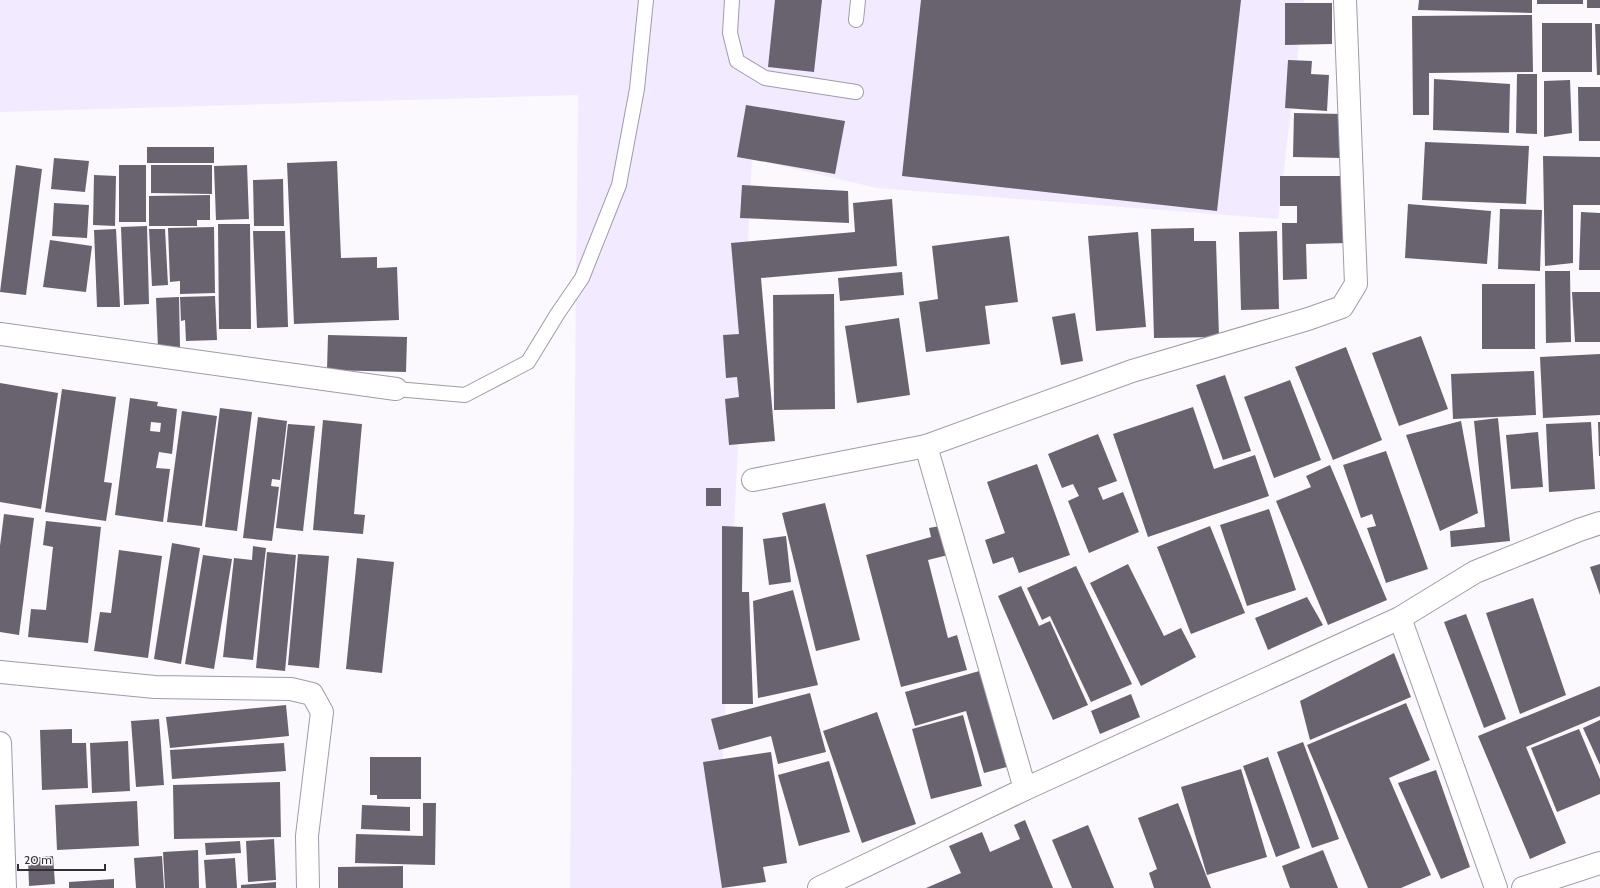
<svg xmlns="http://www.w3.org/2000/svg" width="1600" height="888" viewBox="0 0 1600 888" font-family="Cabin,sans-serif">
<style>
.built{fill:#f2eaff}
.building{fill:#68636f;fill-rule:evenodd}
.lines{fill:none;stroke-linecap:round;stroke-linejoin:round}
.service-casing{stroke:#a09ba8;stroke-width:16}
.minor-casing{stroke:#a09ba8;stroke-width:24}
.service{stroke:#fff;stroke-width:14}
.minor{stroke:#fff;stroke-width:22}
</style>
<rect width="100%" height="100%" fill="#fbf8fe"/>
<!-- built -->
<polygon class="built" points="0,0 1304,0 1278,219 877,188 752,159 720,815 722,888 570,888 578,95 0,112"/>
<!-- building -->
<g class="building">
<polygon points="775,0 822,0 814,72 768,67"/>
<polygon points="921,0 1241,0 1217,211 902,176"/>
<polygon points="1419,0 1532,0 1532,13 1418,10"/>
<rect x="1537" y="0" width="46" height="4"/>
<rect x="1587" y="0" width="13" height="8"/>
<polygon points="1285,3 1332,3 1332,44 1285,45"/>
<polygon points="1532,15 1533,72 1429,73 1429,115 1413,115 1412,16"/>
<rect x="1542" y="23" width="50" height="49"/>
<polygon points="1595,24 1600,24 1600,75 1597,75"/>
<polygon points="1288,60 1312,61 1311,74 1329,75 1327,111 1285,108"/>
<polygon points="1517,74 1537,74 1537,134 1516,133"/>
<polygon points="1434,79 1510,84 1509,133 1433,130"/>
<polygon points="1570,80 1572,133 1544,137 1544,81"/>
<polygon points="1578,87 1600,87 1600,141 1579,141"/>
<polygon points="746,105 845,121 835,174 737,157"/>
<polygon points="1294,113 1343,114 1342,158 1293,157"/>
<polygon points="1425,142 1529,146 1526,204 1422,200"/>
<rect x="147" y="147" width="67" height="16"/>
<polygon points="1543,156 1600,157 1600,205 1573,205 1573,263 1545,266"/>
<polygon points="54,158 89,161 85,192 51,189"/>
<polygon points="337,161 341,258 377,257 377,268 397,267 399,320 294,324 287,163"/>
<polygon points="16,165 42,169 26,295 0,292"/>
<rect x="119" y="165" width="27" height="57"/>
<polygon points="151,165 212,165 212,194 151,193"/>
<polygon points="247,165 249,219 216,220 214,166"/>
<polygon points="94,175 116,176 115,226 93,225"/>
<polygon points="1280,176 1346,176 1347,243 1306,244 1307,279 1283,280 1282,223 1297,223 1297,206 1280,206"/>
<polygon points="283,179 284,226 254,226 253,180"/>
<polygon points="742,185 848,191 849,223 740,218"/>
<polygon points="210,195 210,220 197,220 197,226 149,226 149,196"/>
<polygon points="892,199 897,266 761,278 775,441 729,445 725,399 739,397 737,377 726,378 723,335 739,334 731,243 855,232 853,203"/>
<polygon points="54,203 89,205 87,238 52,236"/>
<polygon points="1408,204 1491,211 1487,264 1405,258"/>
<polygon points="1500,209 1542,210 1540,271 1498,269"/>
<polygon points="1581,212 1600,213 1600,270 1579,270"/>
<polygon points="218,224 250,224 251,329 219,329"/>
<polygon points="147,226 149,304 124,305 121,227"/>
<polygon points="214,227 215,293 180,294 180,281 170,282 168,228"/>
<polygon points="1194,228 1194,241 1216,241 1219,337 1154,338 1151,229"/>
<polygon points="116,229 120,307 97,307 94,230"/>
<polygon points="149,229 165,229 168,285 152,286"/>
<polygon points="253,231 285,231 288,327 257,328"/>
<polygon points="1277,231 1279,309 1241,310 1239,232"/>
<polygon points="1138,232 1146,327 1096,331 1088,236"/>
<polygon points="1009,236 1018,302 985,306 990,344 926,352 919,302 938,299 932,246"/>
<polygon points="50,240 92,246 86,292 43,287"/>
<polygon points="1545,271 1570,271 1571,342 1546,343"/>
<polygon points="902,272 904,295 840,301 838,278"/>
<rect x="1482" y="284" width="53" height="65"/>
<polygon points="1572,292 1600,292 1600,342 1575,342"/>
<polygon points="834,294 835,409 774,410 773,295"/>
<polygon points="215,296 217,340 186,341 185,320 181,321 180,297"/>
<polygon points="179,297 180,347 158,348 156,298"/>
<polygon points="1075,313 1083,361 1061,365 1052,317"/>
<polygon points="899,318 910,395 857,403 845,326"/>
<polygon points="328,335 407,337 406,372 327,370"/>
<polygon points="1421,336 1448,409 1399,426 1372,353"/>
<polygon points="1346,347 1382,440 1333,460 1295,367"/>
<polygon points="1600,354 1600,415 1543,418 1540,357"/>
<polygon points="1534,371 1536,415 1453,419 1451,374"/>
<polygon points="1225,375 1251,451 1223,460 1196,385"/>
<polygon points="1290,380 1321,460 1274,478 1244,397"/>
<polygon points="0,383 58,393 41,509 0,502"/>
<polygon points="62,389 116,397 104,482 112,483 106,521 45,512"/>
<path d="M130 398 158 402 157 406 177 409 172 454 159 452 156 468 170 469 163 522 115 515ZM151 422 161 423 160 432 150 431Z"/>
<polygon points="1193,407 1214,469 1255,455 1269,496 1148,537 1113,434"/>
<polygon points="220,408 252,412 237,531 205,527"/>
<polygon points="182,411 217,416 202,526 167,522"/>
<polygon points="258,417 287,421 280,480 272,479 271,486 279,487 272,541 243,538"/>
<polygon points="1498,418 1510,541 1451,547 1450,531 1485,527 1474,421"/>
<polygon points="323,420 362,424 354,514 365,515 363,534 313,530"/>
<polygon points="1461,421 1478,513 1440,531 1406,435"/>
<polygon points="1591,422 1595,489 1549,492 1546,424"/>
<polygon points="1598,422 1600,422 1600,456 1599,456"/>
<polygon points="288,424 315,426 303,531 276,528"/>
<polygon points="1538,432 1543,487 1511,489 1506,435"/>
<polygon points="1098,434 1117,481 1098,488 1103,500 1123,492 1139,532 1089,553 1068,501 1079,496 1073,484 1062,488 1048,454"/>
<polygon points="1386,451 1428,569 1386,583 1367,528 1376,526 1372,514 1361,518 1343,465"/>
<polygon points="1037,464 1070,555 1019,573 1013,557 993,564 985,540 1005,533 987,482"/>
<polygon points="1330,465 1387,600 1328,625 1276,501 1311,487 1306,476"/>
<rect x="706" y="488" width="15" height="18"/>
<polygon points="825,503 860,640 816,651 782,513"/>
<polygon points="1269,509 1296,590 1247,606 1220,525"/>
<polygon points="4,514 34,518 19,635 0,632 0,546"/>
<polygon points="46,521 101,527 88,643 28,637 31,609 46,610 53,547 43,545"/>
<polygon points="722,526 743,527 742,592 749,592 753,704 722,704"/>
<polygon points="940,526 948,555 928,560 948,638 957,635 967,670 901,687 866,555 931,537 929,528"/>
<polygon points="1210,526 1245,613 1191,634 1157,547"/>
<polygon points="786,536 791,582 769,585 763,539"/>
<polygon points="172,543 200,548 181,664 154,659"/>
<polygon points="253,546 266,548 253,660 223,657 234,558 252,560"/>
<polygon points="119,550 162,556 148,658 94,651 100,612 111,613"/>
<polygon points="267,552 296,555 285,671 256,668"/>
<polygon points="298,554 329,556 319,668 288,665"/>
<polygon points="203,555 232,559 214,669 185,664"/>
<polygon points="357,558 394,562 382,673 346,669"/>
<polygon points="1128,564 1164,636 1181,628 1196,657 1141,686 1090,583"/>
<polygon points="1600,564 1600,595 1590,567"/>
<polygon points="1076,566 1132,684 1091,702 1050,616 1042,620 1027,588"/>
<polygon points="1021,586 1039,626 1050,621 1088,705 1053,720 998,596"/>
<polygon points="793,590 818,685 758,698 753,601"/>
<polygon points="1307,597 1323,625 1268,650 1255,618"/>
<polygon points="1533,598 1566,695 1520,714 1486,613"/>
<polygon points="1466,614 1506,719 1484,728 1444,622"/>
<polygon points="1394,653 1411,697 1310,740 1300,701"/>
<polygon points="990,668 1018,764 984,773 966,711 915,726 905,692"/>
<polygon points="1600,686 1600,716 1526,747 1566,843 1530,859 1478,736"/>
<polygon points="810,693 826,752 778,764 771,736 719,750 711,719"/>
<polygon points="1131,694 1140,717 1100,734 1091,711"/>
<polygon points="1406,703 1430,760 1389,778 1431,875 1401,888 1368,888 1307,745"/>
<polygon points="286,705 289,736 170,748 166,717"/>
<polygon points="877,712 916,824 862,843 823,731"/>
<polygon points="963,715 982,786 931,799 912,729"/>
<polygon points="159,719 164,785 136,787 131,721"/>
<polygon points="1600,720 1600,765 1583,728"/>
<polygon points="72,729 72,743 86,743 88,788 42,790 40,730"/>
<polygon points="1579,729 1600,779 1600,794 1557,812 1531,748"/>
<polygon points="128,741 130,791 92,793 90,743"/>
<polygon points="1303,742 1339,839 1312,848 1277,752"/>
<polygon points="284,743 286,771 172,779 170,750"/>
<polygon points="771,752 787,863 763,867 766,882 722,888 703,762"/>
<polygon points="370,757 421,757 421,799 377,799 377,795 370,795"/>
<polygon points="1268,757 1300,848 1276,857 1243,766"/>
<polygon points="829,761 850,832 799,846 778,775"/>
<polygon points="1241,769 1267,857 1207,875 1181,787"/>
<polygon points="1436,770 1470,867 1441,879 1398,783"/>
<polygon points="280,782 281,837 174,839 173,785"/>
<polygon points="137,801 139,846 57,850 55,805"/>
<polygon points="423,803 436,803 435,865 355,863 356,834 423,836"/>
<polygon points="1178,803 1211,888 1154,888 1149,873 1157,869 1138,818"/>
<polygon points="362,805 410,807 410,831 361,829"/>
<polygon points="1025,820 1053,888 926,888 961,873 949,846 982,832 990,852 1020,839 1014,825"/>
<polygon points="1088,825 1114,888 1072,888 1052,840"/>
<polygon points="274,839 276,880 248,882 246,841"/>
<polygon points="240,841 241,853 206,855 205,843"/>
<polygon points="198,850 199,888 165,888 163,852"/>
<polygon points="1323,850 1338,888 1290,888 1282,866"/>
<polygon points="53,856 55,884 29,886 28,858"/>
<polygon points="162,856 164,888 136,888 134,858"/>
<polygon points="235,858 237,888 206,888 204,860"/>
<polygon points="403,866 403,888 338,888 338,867"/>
<polygon points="114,879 114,888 69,888 69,882"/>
<polygon points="276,882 276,888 241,888 241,885"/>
</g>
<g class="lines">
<!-- service casing -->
<g class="service-casing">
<g id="service">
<polyline points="732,0 730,33 737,61 765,78 856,92"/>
<polyline points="856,20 858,0"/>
<polyline points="396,389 465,395 528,362 558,313 582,278 619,185 637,89 646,0"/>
</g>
</g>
<!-- minor casing -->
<g class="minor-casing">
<g id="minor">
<polyline points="0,334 396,389"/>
<polyline points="926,446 1025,789"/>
<polyline points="753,480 926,446 1132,371 1308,319 1342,307 1356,284 1345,0"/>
<polyline points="1400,618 1496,888"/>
<polyline points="0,672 155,687 291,689 312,694 322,712 307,836 308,888"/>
<polyline points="0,743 5,888"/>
<polyline points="819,888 1025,789 1400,618 1475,572 1579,530 1600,523"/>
<polyline points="1523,888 1600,863"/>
</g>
</g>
<!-- service -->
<use href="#service" class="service"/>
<!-- minor -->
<use href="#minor" class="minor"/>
</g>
<!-- scale -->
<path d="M18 864v6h87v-6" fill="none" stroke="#323035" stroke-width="2"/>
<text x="24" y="864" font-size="12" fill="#323035" stroke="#fbf8fe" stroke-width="3" paint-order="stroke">20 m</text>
</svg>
